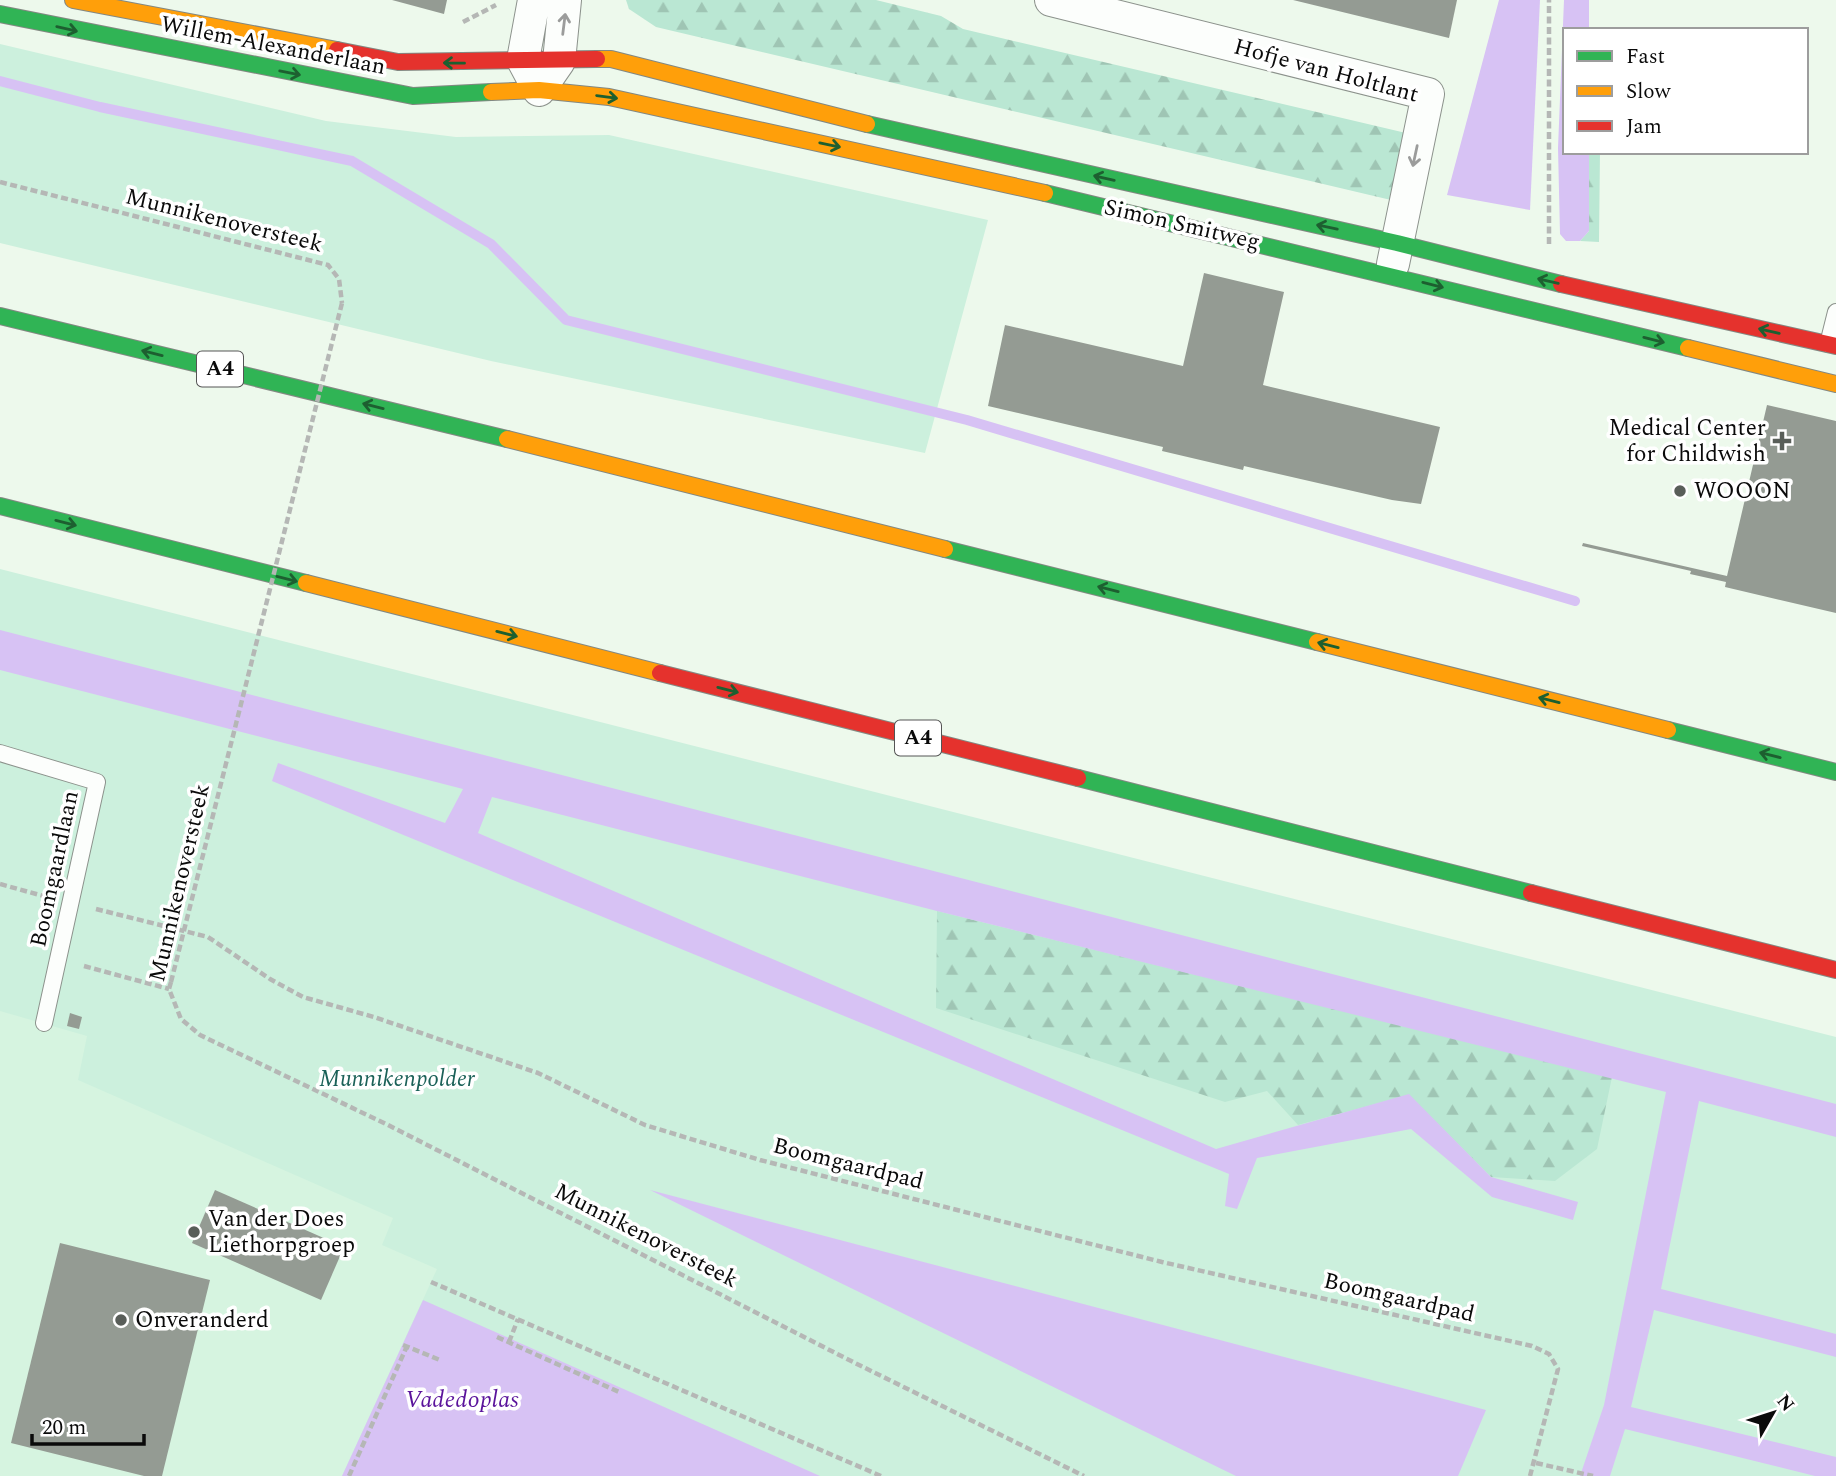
<svg xmlns="http://www.w3.org/2000/svg" width="1836" height="1476" viewBox="0 0 1836 1476" font-family="Spectral,serif">
<style>
.green{fill:#ccf0dd}
.forest{fill:url(#forest-firs)}
.pitch{fill:#d6f4e0}
.water{fill:#d7c2f4}
.lines{fill:none;stroke-linecap:round;stroke-linejoin:round}
.stream{stroke:#d7c2f4;stroke-width:10}
.building{fill:#949b93}
.lane-casing{stroke:#8c928c;stroke-width:18}
.street-casing{stroke:#8c928c;stroke-width:34}
.fast-casing{stroke:#838882;stroke-width:18}
.slow-casing{stroke:#838882;stroke-width:18}
.jam-casing{stroke:#838882;stroke-width:18}
.path{stroke:#b5b7b5;stroke-width:4.5;stroke-dasharray:7 3.5;stroke-linecap:butt}
.lane{stroke:#fcfefc;stroke-width:16}
.street{stroke:#fcfefc;stroke-width:32}
.fast{stroke:#30b455;stroke-width:16}
.slow{stroke:#ff9f0a;stroke-width:16}
.jam{stroke:#e5322d;stroke-width:16}
.path-bridge{stroke:#b5b7b5;stroke-width:4.5;stroke-dasharray:7 3.5;stroke-linecap:butt}
.oneway{stroke:#9b9c9b}
.oneway2{stroke:#1d5f30}
.poi-dot{fill:#595e59;stroke:#fff;stroke-width:2.5}
.labels{text-anchor:middle;dominant-baseline:central;stroke-width:7;stroke-linejoin:round;paint-order:stroke}
.shield{fill:#fff;stroke:#545454;stroke-width:2}
.shield-label{font-size:21px;font-weight:bold;fill:#0a0a0a}
.street-label{font-size:23px;fill:#0a0a0a;stroke:#fff}
.poi-label{font-size:23px;fill:#0a0a0a;stroke:#fff;text-anchor:start}
.park-label{font-size:23px;font-style:italic;fill:#1b6158;stroke:#fff}
.water-label{font-size:24px;font-style:italic;fill:#5a139b;stroke:#fff}
</style>
<defs>
<pattern id="forest-firs" width="22" height="20" patternUnits="userSpaceOnUse" patternTransform="scale(1.75)"><rect width="22" height="20" fill="#bae7d3"/><path d="M5 1l3.5 6h-7zM16 11l3.5 6h-7z" fill="#9fc5b4"/></pattern>
</defs>
<rect width="100%" height="100%" fill="#edf9ec"/>
<!-- green -->
<g class="green">
<polygon points="0,44 326,121 456,137 609,135 988,220 925,453 491,361 0,243"/>
<polygon points="0,569 1836,1037 1836,1476 0,1476"/>
</g>
<!-- forest -->
<g class="forest">
<polygon points="626,0 876,0 941,16 963,29 1406,133 1391,200 656,27 629,9"/>
<polygon points="1589,152 1600,152 1599,242 1580,241 1589,231"/>
<polygon points="937,911 1612,1077 1597,1149 1555,1181 1491,1177 1409,1095 1298,1125 1267,1091 1225,1102 936,1008"/>
</g>
<!-- pitch -->
<polygon class="pitch" points="0,1011 87,1036 78,1080 393,1218 382,1245 437,1269 342,1476 0,1476"/>
<!-- water -->
<g class="water">
<polygon points="1499,0 1540,0 1530,210 1447,195"/>
<polygon points="1564,0 1589,0 1589,30 1565,30 1565,152 1589,152 1589,231 1580,241 1566,241 1560,234 1558,148"/>
<polygon points="0,630 1836,1104 1836,1137 1699,1101 1661,1289 1836,1334 1836,1357 1654,1310 1631,1407 1836,1457 1836,1476 1815,1476 1625,1429 1610,1476 1580,1476 1604,1405 1666,1092 937,911 492,797 478,833 1216,1149 1409,1094 1491,1177 1578,1202 1573,1220 1492,1197 1411,1129 1257,1158 1237,1209 1225,1206 1229,1174 272,781 278,763 445,823 463,789 0,670"/>
<polygon points="650,1190 1486,1410 1458,1476 1236,1476"/>
<polygon points="423,1300 820,1476 342,1476"/>
</g>
<g class="lines">
<!-- stream -->
<polyline class="stream" points="0,81 100,107 352,161 491,244 566,320 967,420 1575,601"/>
</g>
<!-- building -->
<g class="building">
<polygon points="392,0 447,0 444,14"/>
<polygon points="1293,0 1457,0 1449,38"/>
<polygon points="1204,273 1284,292 1263,385 1440,427 1421,504 1392,500 1244,466 1243,470 1162,451 1163,447 988,406 1005,325 1183,366"/>
<polygon points="1767,405 1836,421 1836,613 1725,587 1726,582 1690,574 1691,571 1582,546 1583,543 1727,576"/>
<polygon points="70,1013 82,1017 79,1029 67,1026"/>
<polygon points="215,1190 344,1247 321,1300 192,1243"/>
<polygon points="60,1243 210,1280 162,1476 144,1476 11,1443"/>
</g>
<g class="lines">
<!-- lane casing -->
<g class="lane-casing">
<g id="lane">
<polyline points="1828,344 1836,312"/>
<polyline points="0,753 97,782 44,1023"/>
</g>
</g>
<!-- street casing -->
<g class="street-casing">
<g id="street">
<polyline points="534,0 523,60 539,90 559,61 565,0"/>
<polyline points="1051,0 1428,94 1393,264"/>
</g>
</g>
<!-- fast casing -->
<g class="fast-casing">
<g id="fast">
<polyline points="0,14 413,96 491,92"/>
<polyline points="867,124 1397,243 1561,284"/>
<polyline points="1045,193 1688,348"/>
<polyline points="0,316 507,439"/>
<polyline points="0,506 306,583"/>
<polyline points="945,549 1317,642"/>
<polyline points="1668,730 1836,772"/>
<polyline points="1078,778 1531,893"/>
</g>
</g>
<!-- slow casing -->
<g class="slow-casing">
<g id="slow">
<polyline points="73,0 337,50"/>
<polyline points="597,59 611,59 867,124"/>
<polyline points="491,92 539,90 609,97 1045,193"/>
<polyline points="1688,348 1836,384"/>
<polyline points="507,439 945,549"/>
<polyline points="306,583 660,673"/>
<polyline points="1317,642 1668,730"/>
</g>
</g>
<!-- jam casing -->
<g class="jam-casing">
<g id="jam">
<polyline points="337,50 398,62 597,59"/>
<polyline points="1561,284 1836,346"/>
<polyline points="660,673 1078,778"/>
<polyline points="1531,893 1836,970"/>
</g>
</g>
<!-- path -->
<g class="path">
<polyline points="463,22 496,5"/>
<polyline points="0,182 328,265 339,279 342,303"/>
<polyline points="1549,244 1549,0"/>
<polyline points="0,884 47,897"/>
<polyline points="96,909 208,937 270,979 303,997 374,1017 538,1073 645,1125 760,1160 1162,1262 1532,1346 1549,1354 1558,1369 1530,1476"/>
<polyline points="84,966 169,989"/>
<polyline points="171,982 169,989 181,1019 200,1035 386,1124 855,1363 1084,1476"/>
<polyline points="431,1282 881,1476"/>
<polyline points="497,1337 619,1392"/>
<polyline points="509,1342 518,1319"/>
<polyline points="403,1345 440,1360"/>
<polyline points="1536,1463 1593,1476"/>
<polyline points="349,1476 407,1346"/>
</g>
<!-- lane -->
<use href="#lane" class="lane"/>
<!-- street -->
<use href="#street" class="street"/>
<!-- fast -->
<use href="#fast" class="fast"/>
<!-- slow -->
<use href="#slow" class="slow"/>
<!-- jam -->
<use href="#jam" class="jam"/>
<!-- path-bridge -->
<polyline class="path-bridge" points="171,982 342,303"/>
</g>
<!-- one-way arrows -->
<defs><path id="oneway-shaft" d="M-6 0H5M1.5-3L5.5 0L1.5 3" fill="none" stroke-width="1.6" stroke-linecap="round" stroke-linejoin="round" transform="scale(1.75)"/></defs>
<g class="oneway">
<use href="#oneway-shaft" transform="translate(564 24) rotate(-83)"/>
<use href="#oneway-shaft" transform="translate(1415 156) rotate(102)"/>
</g>
<g class="oneway2">
<use href="#oneway-shaft" transform="translate(67 29) rotate(13)"/>
<use href="#oneway-shaft" transform="translate(454 63) rotate(-179)"/>
<use href="#oneway-shaft" transform="translate(290 73) rotate(11)"/>
<use href="#oneway-shaft" transform="translate(607 97) rotate(8)"/>
<use href="#oneway-shaft" transform="translate(830 145) rotate(12)"/>
<use href="#oneway-shaft" transform="translate(1104 178) rotate(-167)"/>
<use href="#oneway-shaft" transform="translate(1327 227) rotate(-168)"/>
<use href="#oneway-shaft" transform="translate(1548 281) rotate(-167)"/>
<use href="#oneway-shaft" transform="translate(1433 285) rotate(14)"/>
<use href="#oneway-shaft" transform="translate(1769 331) rotate(-167)"/>
<use href="#oneway-shaft" transform="translate(1654 340) rotate(14)"/>
<use href="#oneway-shaft" transform="translate(152 353) rotate(-166)"/>
<use href="#oneway-shaft" transform="translate(373 406) rotate(-166)"/>
<use href="#oneway-shaft" transform="translate(66 523) rotate(14)"/>
<use href="#oneway-shaft" transform="translate(287 579) rotate(14)"/>
<use href="#oneway-shaft" transform="translate(1108 589) rotate(-166)"/>
<use href="#oneway-shaft" transform="translate(507 634) rotate(14)"/>
<use href="#oneway-shaft" transform="translate(1328 645) rotate(-166)"/>
<use href="#oneway-shaft" transform="translate(728 690) rotate(14)"/>
<use href="#oneway-shaft" transform="translate(1549 700) rotate(-166)"/>
<use href="#oneway-shaft" transform="translate(1770 755) rotate(-166)"/>
</g>
<!-- markers -->
<g class="poi-dot">
<path d="M1778.5 430.5h7v7h7v7h-7v7h-7v-7h-7v-7h7z"/>
<circle cx="1680" cy="491" r="7"/>
<circle cx="194" cy="1232" r="7"/>
<circle cx="121" cy="1320" r="7"/>
</g>
<g class="labels">
<!-- shield labels -->
<g class="shield">
<rect x="197" y="351.5" width="46" height="35" rx="5"/>
<rect x="895" y="720.5" width="46" height="35" rx="5"/>
</g>
<g class="shield-label">
<text x="220" y="369">A4</text>
<text x="918" y="738">A4</text>
</g>
<!-- street labels -->
<g class="street-label">
<text transform="translate(273 46) rotate(11)">Willem-Alexanderlaan</text>
<text transform="translate(1326 71) rotate(15)">Hofje van Holtlant</text>
<text transform="translate(224 221) rotate(14)">Munnikenoversteek</text>
<text transform="translate(1182 225) rotate(13)">Simon Smitweg</text>
<text transform="translate(55 869) rotate(-78)">Boomgaardlaan</text>
<text transform="translate(180 883) rotate(-77)">Munnikenoversteek</text>
<text transform="translate(848 1164) rotate(14)">Boomgaardpad</text>
<text transform="translate(646 1236) rotate(27)">Munnikenoversteek</text>
<text transform="translate(1399 1298) rotate(13)">Boomgaardpad</text>
</g>
<!-- poi labels -->
<g class="poi-label">
<text x="1766" y="428" text-anchor="end">Medical Center<tspan x="1766" dy="26">for Childwish</tspan></text>
<text x="1694" y="491">WOOON</text>
<text x="208" y="1219">Van der Does<tspan x="208" dy="26">Liethorpgroep</tspan></text>
<text x="135" y="1320">Onveranderd</text>
</g>
<!-- park labels -->
<g class="park-label">
<text x="397" y="1079">Munnikenpolder</text>
</g>
<!-- water labels -->
<g class="water-label">
<text x="462" y="1400">Vadedoplas</text>
</g>
</g>
<!-- legend -->
<rect x="1563" y="28" width="245" height="126" fill="#ffffff" stroke="#9d9d9d" stroke-width="2"/>
<rect x="1577" y="51" width="35" height="10" fill="#30b455" stroke="#9d9d9d" stroke-width="2"/>
<text x="1626" y="63" font-size="21" fill="#0a0a0a">Fast</text>
<rect x="1577" y="86" width="35" height="10" fill="#ff9f0a" stroke="#9d9d9d" stroke-width="2"/>
<text x="1626" y="98" font-size="21" fill="#0a0a0a">Slow</text>
<rect x="1577" y="121" width="35" height="10" fill="#e5322d" stroke="#9d9d9d" stroke-width="2"/>
<text x="1626" y="133" font-size="21" fill="#0a0a0a">Jam</text>
<!-- north arrow -->
<g transform="translate(1773 1413) rotate(51)" stroke="#ffffff" stroke-width="5" paint-order="stroke">
<path d="M0-5L12 26L0 18L-12 26Z" fill="#0a0a0a"/>
<text y="-10" font-size="19" font-weight="bold" text-anchor="middle" fill="#0a0a0a">N</text>
</g>
<!-- scale -->
<path d="M32 1434v10h112v-10" fill="none" stroke="#0a0a0a" stroke-width="3.5"/>
<text x="42" y="1434" font-size="21" fill="#0a0a0a" stroke="#ffffff" stroke-width="5" paint-order="stroke">20 m</text>
</svg>
